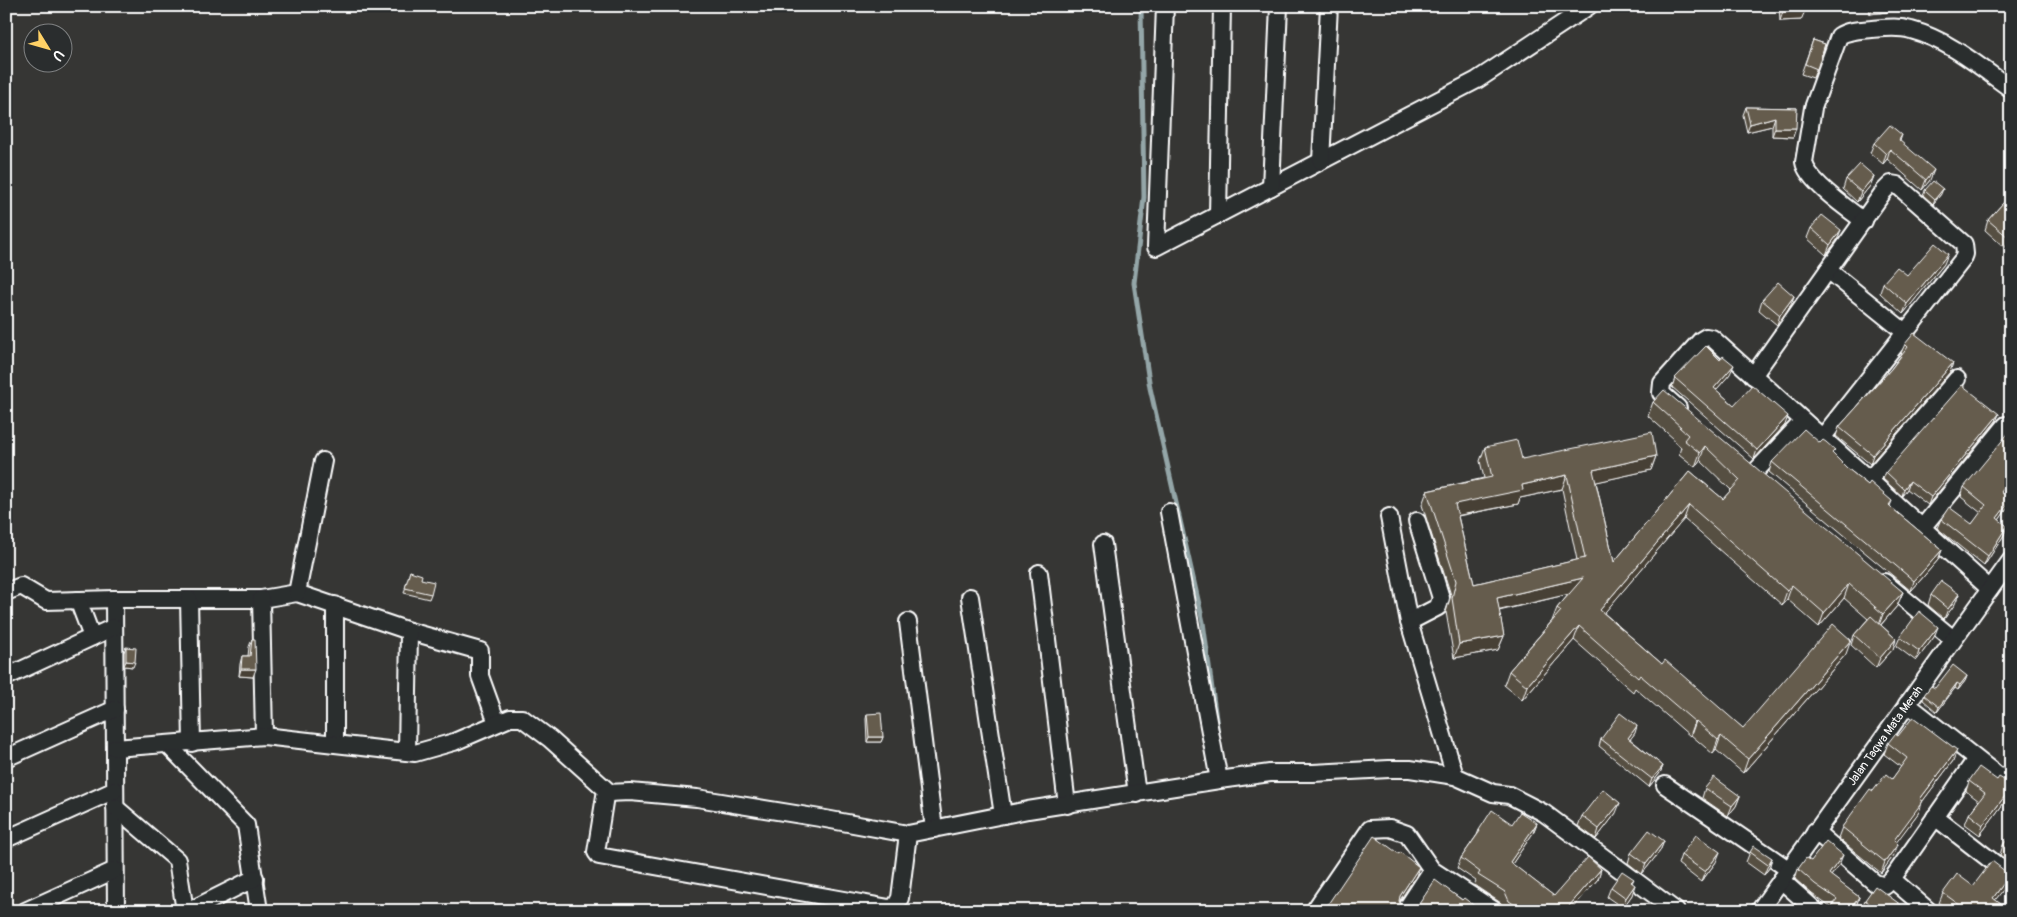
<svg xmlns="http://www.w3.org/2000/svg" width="2017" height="917" viewBox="0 0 2017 917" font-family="Pangolin,sans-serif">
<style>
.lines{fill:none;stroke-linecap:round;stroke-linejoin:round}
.stream{stroke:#94a6a8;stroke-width:5}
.street-casing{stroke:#fff;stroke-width:20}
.street{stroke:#2a2d2e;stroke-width:16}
.wall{fill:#574f42;stroke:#fff;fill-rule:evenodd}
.shaded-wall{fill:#474036;stroke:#fff}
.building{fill:#655c4d;stroke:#fff;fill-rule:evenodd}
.labels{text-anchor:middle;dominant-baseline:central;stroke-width:5;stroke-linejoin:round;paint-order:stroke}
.street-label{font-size:12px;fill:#fff;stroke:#2a2d2e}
</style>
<rect width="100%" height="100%" fill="#363634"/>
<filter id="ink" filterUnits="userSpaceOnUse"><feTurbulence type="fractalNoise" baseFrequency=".02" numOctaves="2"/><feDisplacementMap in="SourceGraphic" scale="10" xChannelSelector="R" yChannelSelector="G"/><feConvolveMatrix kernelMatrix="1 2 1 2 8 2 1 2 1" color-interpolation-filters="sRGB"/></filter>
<g filter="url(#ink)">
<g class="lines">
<!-- stream -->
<polyline class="stream" points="1141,6 1144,197 1134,283 1150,388 1203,622 1218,734"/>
<!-- street casing -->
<g class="street-casing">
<g id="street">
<polyline points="1165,6 1156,247 1477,80 1589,6"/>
<polyline points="1321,161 1329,6"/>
<polyline points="1271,187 1279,6"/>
<polyline points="1218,215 1222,6"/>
<path d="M1864 221C1848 209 1807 181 1804 162L1813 108 1839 36C1848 30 1861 30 1872 29 1885 28 1898 26 1911 30 1949 40 1980 67 2011 89"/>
<polyline points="1828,270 1906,333"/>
<polyline points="1753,376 1884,191 1891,184 1897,185 1964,244 1965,254 1963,259 1822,438"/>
<polyline points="1678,408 1661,393 1662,383 1701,340 1706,337 1712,338 1990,589"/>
<polyline points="1755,472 1803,421"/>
<polyline points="1869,480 1957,379"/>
<polyline points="1169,512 1219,780"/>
<polyline points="1389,517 1409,622 1455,776"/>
<polyline points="1922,528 2006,425"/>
<polyline points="1103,544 1137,794"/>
<polyline points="1039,573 1067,805"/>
<polyline points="1884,582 1953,639"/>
<polyline points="6,592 21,586 46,601 114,599 261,599 297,593 409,631 480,651 480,676 497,723"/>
<polyline points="297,593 323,461"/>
<polyline points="970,597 1003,815"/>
<polyline points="114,599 116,911"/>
<polyline points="189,599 192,743"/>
<polyline points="261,599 264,736"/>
<polyline points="78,600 92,637"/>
<polyline points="335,605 335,744"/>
<polyline points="908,622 934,829"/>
<polyline points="1409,622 1438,607 1441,598 1417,521"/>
<polyline points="6,677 114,627"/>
<polyline points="1907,704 2011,786"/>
<polyline points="168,745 246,825 259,911"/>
<polyline points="115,748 264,736 415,753 454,742 510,718 522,718 550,739 610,793"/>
<polyline points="407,752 409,631"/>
<polyline points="6,758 115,709"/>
<polyline points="1665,785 1788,869"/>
<polyline points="115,807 177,860 185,911"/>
<polyline points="1935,817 2011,876"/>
<polyline points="1815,831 1875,883 1885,886 1892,879 1976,759"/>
<polyline points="908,834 900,898 895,907 889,908 599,856 596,852 605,796 607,793 630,792 697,798 820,818 908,834 1028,810 1219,780 1270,773 1313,773 1389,769 1410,769 1455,776 1493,793 1509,795 1544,813 1676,911"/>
<polyline points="6,839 115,790"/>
<polyline points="1892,879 1929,911"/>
<polyline points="1781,880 1816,911"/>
<polyline points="25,911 115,870"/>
<polyline points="189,911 255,878"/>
<polyline points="1314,911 1370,829 1390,828 1407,834 1432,870 1495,911"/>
<polyline points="1405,911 1432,870"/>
<path id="s1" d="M1759 911 2011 560"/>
</g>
</g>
<!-- street -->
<use href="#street" class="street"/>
</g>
<!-- wall -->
<g class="wall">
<polygon points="1779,6 1805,6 1801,20 1780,21"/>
<polygon points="1869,6 1889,6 1887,12 1870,14"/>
<polygon points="1813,40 1825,44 1813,78 1801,74"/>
<polygon points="1746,107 1797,108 1793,137 1772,136 1772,126 1747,132 1743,115"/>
<polygon points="1902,135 1900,141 1930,180 1922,190 1887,159 1883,164 1870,153 1874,143"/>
<polygon points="1874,176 1870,186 1857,202 1843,189 1846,179"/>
<polygon points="1925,190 1941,194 1933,204 1923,195"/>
<polygon points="2011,194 2011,241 2005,248 1985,230 1988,220"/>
<polygon points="1811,228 1837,240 1826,255 1807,238"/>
<polygon points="1944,264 1903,314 1880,293 1883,283"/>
<polygon points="1794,296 1790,306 1777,325 1759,310 1762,300"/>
<polygon points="1905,344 1950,372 1870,464 1836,436 1839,427 1891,369 1902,354 1901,353"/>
<polygon points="1730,374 1716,390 1734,405 1785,425 1754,459 1672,387 1675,378"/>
<path d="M1653 402 1903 592 1897 606 1881 625 1896 639 1893 649 1876 668 1851 645 1854 635 1868 619 1844 598 1819 627 1787 599 1782 605 1684 519 1604 613 1662 664 1743 728 1846 654 1743 773 1716 750 1713 754 1691 735 1690 736 1635 688 1633 692 1574 640 1522 700 1504 685 1509 671 1552 621 1557 608 1569 594 1499 611 1504 636 1498 650 1454 658 1446 612 1451 595 1422 505 1427 491 1484 478 1480 461 1485 447 1522 459 1656 456 1651 470 1596 482 1614 562 1690 471 1723 499 1731 490 1700 460 1695 467 1679 454 1681 447 1674 441V439L1648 416ZM1562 489 1577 560 1474 584 1458 516 1518 504 1520 498Z"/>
<polygon points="1999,414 1996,421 1928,505 1907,489 1902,496 1883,479 1886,472"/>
<polygon points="1834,455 1847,468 1868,485 1892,501 1890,506 1893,509 1942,550 1938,560 1911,591 1769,472 1772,462"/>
<polygon points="2010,472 2011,472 2011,483 2003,494 2007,509 1999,520 2007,526 2004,535 1984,566 1937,528 1941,519 1972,524 1981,513 1961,497 1964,487"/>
<polygon points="410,571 421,579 431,594 429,599 404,593"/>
<polygon points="1931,595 1955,604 1944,619 1928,605"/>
<polygon points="1900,637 1934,637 1916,661 1896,646"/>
<polygon points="252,639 253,677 239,676 240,664 242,656 248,656 249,647"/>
<polygon points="126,647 133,667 124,666 124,652"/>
<polygon points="1967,676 1965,681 1958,690 1955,688 1937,712 1923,700 1924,695 1935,688"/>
<polygon points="867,714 883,737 881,742 867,742 866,719"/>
<polygon points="1635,733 1630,739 1663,766 1660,773 1649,787 1599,746 1601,739"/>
<polygon points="1898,736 1953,761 1922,802 1919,812 1896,842 1894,855 1881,873 1838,838 1842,827 1873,791 1892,779 1901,767 1884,754 1888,743"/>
<polygon points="1997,780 2011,784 2011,791 2009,796 1980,835 1965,824 1969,814 1979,801 1966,791 1969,781"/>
<polygon points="1705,788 1740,796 1736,806 1728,816 1702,798"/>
<polygon points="1616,813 1596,839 1578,826 1582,816"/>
<polygon points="1537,823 1533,833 1512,864 1554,896 1601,869 1598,879 1572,908 1576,911 1505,911 1501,903 1474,885 1476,881 1457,868 1461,858 1477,835 1479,830 1512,824"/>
<polygon points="2011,835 2011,863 2000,855 2003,845"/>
<polygon points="1664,841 1660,851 1642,874 1628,863 1631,853"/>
<polygon points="1750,852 1772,858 1769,868 1764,875 1746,862"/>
<polygon points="1681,855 1716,862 1701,882 1678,864"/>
<polygon points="1811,861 1839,865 1831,876 1859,897 1856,907 1830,907 1812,894 1795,879 1798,869"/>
<polygon points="2010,875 2007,885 1995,900 2010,911 1950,911 1939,903 1943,893 1973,886"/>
<polygon points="1634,879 1632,883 1632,895 1623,908 1607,897 1611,887"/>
<polygon points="1865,900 1901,905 1899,911 1863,911 1861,910"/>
</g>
<!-- shaded-wall -->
<g class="shaded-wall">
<polygon points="1873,6 1889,6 1887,12 1870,14"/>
<polygon points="1783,11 1805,11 1801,20 1780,21"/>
<polygon points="1775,117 1772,126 1747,132 1750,124"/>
<polygon points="1775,128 1796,128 1793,137 1772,136"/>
<polygon points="1890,149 1887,159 1883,164 1886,154"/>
<polygon points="1934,170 1930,180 1922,190 1926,180"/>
<polygon points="1874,176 1870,186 1857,202 1861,192"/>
<polygon points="1943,189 1941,194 1933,204 1935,199"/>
<polygon points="1841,230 1837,240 1826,255 1830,245"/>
<polygon points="2011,236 2011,241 2005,248 2009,238"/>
<polygon points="1948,254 1944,264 1903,314 1907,304"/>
<polygon points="1794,296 1790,306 1777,325 1780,315"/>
<polygon points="1953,363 1950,372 1870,464 1873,455"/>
<polygon points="1734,365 1730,374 1710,397 1714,388"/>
<polygon points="1999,414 1996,421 1928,505 1931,497"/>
<polygon points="1788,416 1785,425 1754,459 1757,450"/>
<polygon points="1705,446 1700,460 1695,467 1700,453"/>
<polygon points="1656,456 1651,470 1588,484 1593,470"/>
<polygon points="1567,475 1562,489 1520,498 1518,504 1450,517 1455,504 1522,485"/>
<polygon points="2011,479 2010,484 1997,501 2001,492"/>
<polygon points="1910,481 1907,489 1902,496 1904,489"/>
<polygon points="2011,500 2007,509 1993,528 1997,518"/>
<polygon points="1689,505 1684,519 1595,624 1600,610"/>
<polygon points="2007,526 2004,535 1984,566 1988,556"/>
<polygon points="1942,550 1938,560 1911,591 1914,581"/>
<polygon points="1583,578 1578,592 1492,612 1497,598"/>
<polygon points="1849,584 1844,598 1819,627 1824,613"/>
<polygon points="1792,585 1787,599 1782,605 1787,591"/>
<polygon points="1903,592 1897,606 1878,628 1883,614"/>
<polygon points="1959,594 1955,604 1944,619 1948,609"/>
<polygon points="1579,626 1574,640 1522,700 1527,686"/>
<polygon points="1938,627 1934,637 1916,661 1919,651"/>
<polygon points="1504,636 1498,650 1454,658 1459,644"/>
<polygon points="1896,639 1893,649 1876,668 1880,658"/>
<polygon points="1851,640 1846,654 1743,773 1748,759"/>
<polygon points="126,661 135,662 133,667 124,666"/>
<polygon points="241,669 256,669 253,677 239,676"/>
<polygon points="1967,676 1965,681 1958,690 1960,685"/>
<polygon points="1957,683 1955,688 1937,712 1939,707"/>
<polygon points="1696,721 1691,735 1690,736 1695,722"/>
<polygon points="1637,726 1635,733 1626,745 1628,738"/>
<polygon points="1721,736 1716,750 1713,754 1718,740"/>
<polygon points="869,737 883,737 881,742 867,742"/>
<polygon points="1957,750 1953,761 1922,802 1919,812 1890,851 1894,840 1920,799"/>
<polygon points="1663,766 1660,773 1649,787 1652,779"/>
<polygon points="2011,788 2009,796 1980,835 1983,825"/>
<polygon points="1740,796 1736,806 1728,816 1732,806"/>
<polygon points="1620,803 1616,813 1596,839 1599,829"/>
<polygon points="1537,823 1533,833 1506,873 1510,862"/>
<polygon points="1664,841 1660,851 1642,874 1646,864"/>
<polygon points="1898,844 1894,855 1881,873 1885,862"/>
<polygon points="1720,852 1716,862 1701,882 1705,872"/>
<polygon points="1843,855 1839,865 1825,884 1829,874"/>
<polygon points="1772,858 1769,868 1764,875 1768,865"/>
<polygon points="1419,867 1416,876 1396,906 1400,896"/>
<polygon points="1601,869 1598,879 1570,911 1569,906"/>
<polygon points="2010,875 2007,885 1989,908 1993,898"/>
<polygon points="1635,885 1632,895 1623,908 1626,898"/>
<polygon points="1859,897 1856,907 1853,911 1849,911"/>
</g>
<!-- building -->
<g class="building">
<rect x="1783" y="6" width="22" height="5"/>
<polygon points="1813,40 1825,44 1817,69 1805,64"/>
<polygon points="1746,107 1797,108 1796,128 1775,128 1775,117 1750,124"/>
<polygon points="1890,125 1902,135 1899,140 1934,170 1926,180 1890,149 1886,154 1874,143"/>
<polygon points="1860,164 1874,176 1861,192 1846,179"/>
<polygon points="1933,181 1943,189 1935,199 1925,190"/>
<polygon points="2011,194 2011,236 2009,238 1988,220"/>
<polygon points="1822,215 1841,230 1830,245 1811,228"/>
<polygon points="1935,243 1948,254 1907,304 1883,283 1897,267 1907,275"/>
<polygon points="1778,282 1794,296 1780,315 1762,300"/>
<polygon points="1914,333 1953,363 1873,455 1839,427 1891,369 1908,347 1905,344"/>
<polygon points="1706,346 1720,360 1723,356 1734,365 1714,388 1734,405 1752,385 1788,416 1757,450 1675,378"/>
<polygon points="1962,385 1999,414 1931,497 1910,481 1904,489 1886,472"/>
<path d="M1664 390 1903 592 1883 614 1849 584 1824 613 1792 585 1787 591 1689 505 1600 610 1662 664 1665 660 1743 728 1833 624 1851 640 1748 759 1721 736 1718 740 1696 721 1695 722 1640 675 1638 678 1579 626 1527 686 1509 671 1561 611 1557 608 1583 578 1497 598 1504 636 1459 644 1452 598 1456 581 1427 491 1492 477 1485 447 1517 440 1522 459 1652 432 1656 456 1593 470 1614 562 1690 471 1723 499 1740 480 1705 446 1700 453 1684 440 1688 435 1679 427H1681L1653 402ZM1567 475 1585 558 1474 584 1455 504 1523 490 1522 485Z"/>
<polygon points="1804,429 1820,443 1823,440 1826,442 1835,450 1832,453 1847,468 1868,485 1870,482 1892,501 1889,505 1893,509 1942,550 1914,581 1772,462"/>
<polygon points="2011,430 2011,466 2008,470 2011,472 2011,479 2001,492 2011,500 1997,518 2007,526 1988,556 1941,519 1949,507 1972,524 1986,505 1964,487"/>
<polygon points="410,571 422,575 421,579 434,582 431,594 405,588"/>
<polygon points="1941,581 1959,594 1948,609 1931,595"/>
<polygon points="1919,611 1938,627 1919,651 1900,637"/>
<polygon points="1871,616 1896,639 1880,658 1854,635"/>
<polygon points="252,639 255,639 256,669 241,669 242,656 250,656"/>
<polygon points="126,647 136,648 135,662 126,661"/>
<polygon points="1953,665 1967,676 1960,685 1957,683 1939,707 1924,695 1931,686 1935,688"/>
<polygon points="881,713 883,737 869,737 867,714"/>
<polygon points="1620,713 1637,726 1628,738 1663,766 1652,779 1601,739"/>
<polygon points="1913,717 1957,750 1920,799 1923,801 1894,840 1898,844 1885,862 1842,827 1870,789 1873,791 1886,774 1892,779 1907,758 1888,743 1895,734 1898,736"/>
<polygon points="1979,767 1997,780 1999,777 2011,784 2011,788 1983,825 1969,814 1985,793 1969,781"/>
<polygon points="1714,777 1740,796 1732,806 1705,788"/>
<polygon points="1603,789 1620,803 1599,829 1582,816"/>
<polygon points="1492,810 1512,824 1520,812 1537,823 1510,862 1554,896 1588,857 1601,869 1569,906 1576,911 1524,911 1509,901 1505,892 1478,875 1480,872 1461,858 1480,831 1479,830"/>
<polygon points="1649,830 1664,841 1646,864 1631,853"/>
<polygon points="1696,835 1720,852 1705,872 1681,855"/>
<polygon points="2011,835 2011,851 2003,845"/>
<polygon points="1374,836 1399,854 1400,852 1419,867 1400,896 1399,901 1403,909 1408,911 1313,911 1314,910 1321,910 1326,907"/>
<polygon points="1826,841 1843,855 1829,874 1859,897 1849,911 1827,911 1837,899 1815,884 1798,869 1806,858 1811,861"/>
<polygon points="1754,846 1772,858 1768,865 1750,852"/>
<polygon points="1992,861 2010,875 1993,898 2010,911 1968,911 1943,893 1957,874 1973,886"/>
<polygon points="1622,871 1634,879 1631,882 1635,885 1626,898 1611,887"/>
<polygon points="1435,880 1462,900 1464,898 1481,911 1409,911 1417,907"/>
<polygon points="1875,886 1901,905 1896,911 1879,911 1865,900"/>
</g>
</g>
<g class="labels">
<!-- street labels -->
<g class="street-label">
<text stroke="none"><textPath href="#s1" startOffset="216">Jalan Taqwa Mata Merah</textPath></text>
</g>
</g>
<!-- margin -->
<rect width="2017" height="917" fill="none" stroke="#2a2d2e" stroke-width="25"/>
<rect x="12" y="12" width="1992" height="892" fill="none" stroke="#fff" stroke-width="2" filter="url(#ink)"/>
<!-- north arrow -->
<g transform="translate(48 48) rotate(127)"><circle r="24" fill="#2a2d2e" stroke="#7f8182"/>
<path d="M0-4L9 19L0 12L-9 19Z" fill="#ffd166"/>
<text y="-8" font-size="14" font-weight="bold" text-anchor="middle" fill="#ffffff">U</text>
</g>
</svg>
